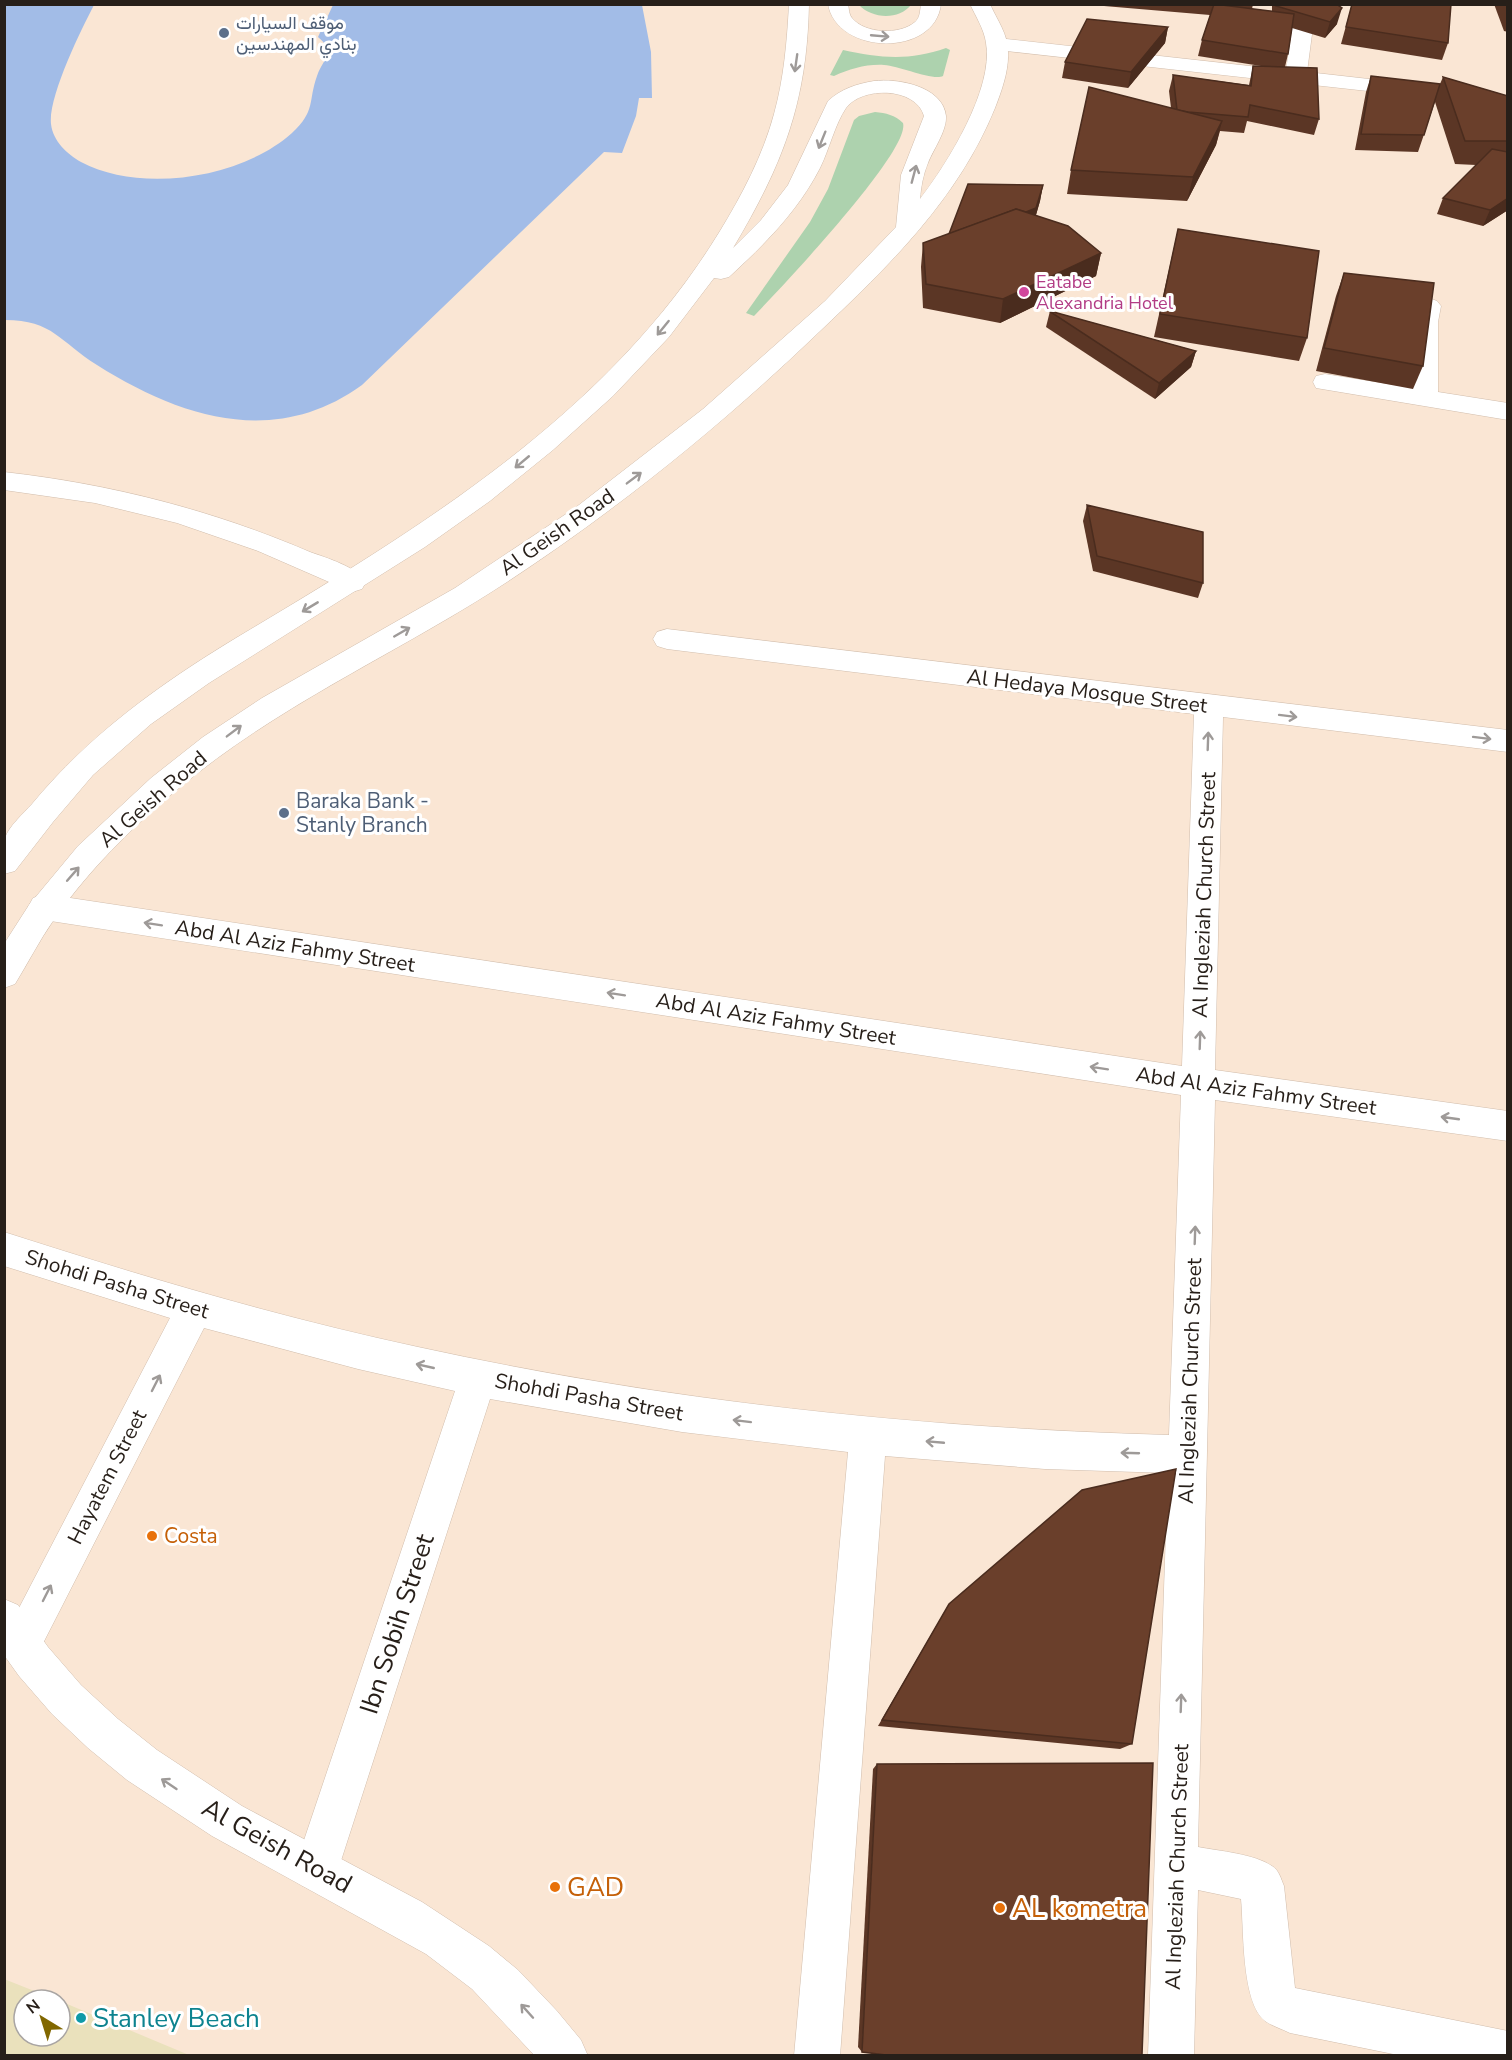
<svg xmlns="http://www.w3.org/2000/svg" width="1512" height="2060" viewBox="0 0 1512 2060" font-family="'Nunito Sans',Vazirmatn,sans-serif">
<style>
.green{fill:#add2ae}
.sand{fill:#eae1bc}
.water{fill:#a2bce7}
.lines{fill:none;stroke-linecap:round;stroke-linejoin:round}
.minor-casing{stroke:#d1bdac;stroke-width:1}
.highway-casing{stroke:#d1bdac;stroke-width:1}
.minor{fill:#fff;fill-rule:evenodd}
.highway{fill:#fff;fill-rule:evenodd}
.wall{fill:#5b3625}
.shaded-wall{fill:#4a2c1e}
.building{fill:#6a3f2b;stroke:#4a2c1e;stroke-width:1.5}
.oneway{stroke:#9e9a98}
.service-dot{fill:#5c6f8a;stroke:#fff;stroke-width:2}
.hotel-dot{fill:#d1479c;stroke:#fff;stroke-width:2}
.food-dot{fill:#e8710a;stroke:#fff;stroke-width:2}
.culture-dot{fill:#0f9aa8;stroke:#fff;stroke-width:2}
.labels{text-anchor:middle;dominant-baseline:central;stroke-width:6;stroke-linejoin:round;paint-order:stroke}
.far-service-label{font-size:18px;fill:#4e5e75;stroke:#fff;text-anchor:start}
.far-hotel-label{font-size:18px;fill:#b23c85;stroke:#fff;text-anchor:start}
.street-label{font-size:21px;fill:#271f19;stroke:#fff}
.service-label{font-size:21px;fill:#4e5e75;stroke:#fff;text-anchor:start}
.food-label{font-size:21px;fill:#c56008;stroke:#fff;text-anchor:start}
.near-street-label{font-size:26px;fill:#271f19;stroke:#fff}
.near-food-label{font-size:26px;fill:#c56008;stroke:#fff;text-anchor:start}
.near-culture-label{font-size:26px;fill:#0d838f;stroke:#fff;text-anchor:start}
</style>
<rect width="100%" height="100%" fill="#fae6d4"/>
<!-- green -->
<g class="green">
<path d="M859 5 911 4V5C899 20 872 19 859 5Z"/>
<path d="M946 48 950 50 943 76C933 81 900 66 884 65 866 64 850 69 834 76L830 75 843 50C879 58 910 61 946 48Z"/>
<path d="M875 112C886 113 895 115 903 123 911 151 778 291 754 316L746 313 810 222 828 189 854 120 859 116Z"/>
</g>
<!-- sand -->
<polygon class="sand" points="4,1979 57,2000 24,2000 24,2036 60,2036 60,2001 189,2055 5,2055"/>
<!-- water -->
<path class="water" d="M4 5H94C81 30 48 97 51 124 53 141 67 154 81 162 141 194 242 178 292 133 316 111 308 101 317 76 323 58 337 53 318 37L333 5H642L651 52 652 98H639L636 116 622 153 604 152 362 385C275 448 181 418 97 365 60 342 53 320 5 320Z"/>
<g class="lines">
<!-- minor casing -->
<g class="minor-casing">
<g id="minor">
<polygon points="1296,4 1316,4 1307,72 1413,84 1421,85 1424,90 1421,95 1413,96 997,50 990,48 987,44 990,40 997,38 1286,70"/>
<path d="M1429 298 1437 301 1441 306 1438 322V392L1508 403V420L1316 388 1313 382 1316 376 1325 374 1413 388C1413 365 1408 319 1421 301Z"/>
<path d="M4 472C111 484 212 510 310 552 327 558 357 567 366 582L362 589 352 592 258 551 177 523 95 503 4 490Z"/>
<path d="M667 629 1508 730V752L1223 717 1215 1070 1508 1111V1141L1215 1100 1198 1847C1219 1851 1255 1854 1272 1866 1279 1870 1281 1879 1284 1886L1295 1988 1508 2031V2056H1403L1290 2033C1282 2029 1272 2026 1265 2021 1241 2002 1244 1929 1241 1899L1198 1890 1194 2056H1148L1168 1473 1045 1469 885 1456 840 2056H794L848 1452 682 1432 490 1399 338 1870 331 1885 316 1892 301 1885 294 1870 455 1391 358 1369 204 1328 35 1659 21 1665 7 1659 4 1636 7 1631 170 1318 4 1266V1232C141 1276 278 1317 418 1347 665 1401 917 1428 1169 1435L1181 1095 44 920 33 916 28 907 33 898 44 894 1182 1066 1194 714 667 649 657 646 653 639 657 632Z"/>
</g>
</g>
<!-- highway casing -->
<g class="highway-casing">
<g id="highway">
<path d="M789 4H809C807 103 783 164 733 248L761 220 788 185 828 101C841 89 856 84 874 81 897 78 943 86 946 116 947 131 933 150 928 163 923 175 921 187 920 199 947 164 994 89 986 43 984 29 976 17 970 4H990C997 20 1008 34 1008 52 1009 70 1002 90 995 108 958 199 889 266 818 333 722 425 618 509 507 582 406 648 295 697 199 772 145 814 92 865 53 921 39 941 28 963 15 984L4 988V944L29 905 78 846 151 778 203 737 262 698 455 588 575 508 703 409 825 301 896 227 901 175 924 116C916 87 862 86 846 108 835 124 829 150 820 168 798 211 764 245 729 277L721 279 714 278 669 337 613 396 553 450 490 501 425 547 209 683 151 724 93 775 53 822 15 871 4 874C4 864 1 847 5 838 9 826 24 813 32 804 89 735 160 684 236 638 417 530 608 415 720 231 742 195 763 155 774 114 784 78 787 41 789 4Z"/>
<path d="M828 4H848C849 9 849 15 852 18 865 34 900 35 915 22 920 18 920 11 921 4H941C935 58 836 55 828 4Z"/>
<polygon points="4,1599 18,1605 48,1647 81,1685 118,1719 157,1750 242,1806 422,1902 489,1946 518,1970 557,2011 581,2040 588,2056 535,2056 472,1989 426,1954 212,1836 127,1780 88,1748 52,1714 19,1676 4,1655"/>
</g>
</g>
<!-- minor -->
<use href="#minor" class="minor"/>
<!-- highway -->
<use href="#highway" class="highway"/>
</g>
<!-- wall -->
<g class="wall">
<polygon points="1104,4 1253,4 1252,9 1272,11 1272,4 1336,4 1337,24 1325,38 1292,28 1288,54 1285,67 1319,119 1314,135 1247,121 1244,133 1220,131 1216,145 1187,201 1067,194 1071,170 1171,108 1169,91 1173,75 1249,85 1253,66 1261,66 1198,56 1202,40 1210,15 1104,6"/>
<polygon points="1352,4 1448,43 1442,60 1341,44"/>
<polygon points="1494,4 1508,4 1508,32 1504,31"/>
<polygon points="1168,27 1165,43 1128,88 1062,78 1065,62"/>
<polygon points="1371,76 1440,84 1443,77 1508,96 1508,210 1483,226 1437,214 1443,198 1476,165 1455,164 1435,102 1418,152 1355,150 1366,92"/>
<polygon points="1043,185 1040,201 1036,215 1101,253 1096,276 1000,323 923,308 921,267 923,243 949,234"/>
<polygon points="1178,229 1307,338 1299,361 1154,337"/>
<polygon points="1344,273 1423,366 1413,389 1316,371 1336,296"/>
<polygon points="1050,311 1196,351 1191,367 1155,399 1046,327"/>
<polygon points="1087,505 1203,583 1198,598 1093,571 1083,521"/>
<polygon points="949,1604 1132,1744 1120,1749 878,1726"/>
<polygon points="877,1764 862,2052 858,2047 873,1769"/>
</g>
<!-- shaded-wall -->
<g class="shaded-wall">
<polygon points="1342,8 1337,24 1325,38 1330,22"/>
<polygon points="1168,27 1165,43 1128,88 1131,72"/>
<polygon points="1222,121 1216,145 1187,201 1193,177"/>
<polygon points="1043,185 1040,201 1033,225 945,256"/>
<polygon points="1508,198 1508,210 1483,226 1490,210"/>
<polygon points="1101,253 1096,276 1000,323 1003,299"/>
<polygon points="1196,351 1191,367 1155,399 1159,383"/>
</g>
<!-- building -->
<g class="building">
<polygon points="1214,4 1294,14 1288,54 1202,40"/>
<polygon points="1276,4 1336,4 1342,8 1330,22 1276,6"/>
<polygon points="1352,4 1451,4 1448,43 1346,27"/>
<polygon points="1087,19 1168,27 1131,72 1065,62"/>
<polygon points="1253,66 1317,68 1319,119 1250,105 1248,117 1188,112 1177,110 1173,75 1251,86"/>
<polygon points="1371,76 1440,84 1424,135 1361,134"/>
<polygon points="1443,77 1508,96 1508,141 1465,141"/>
<polygon points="1089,87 1222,121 1193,177 1071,170"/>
<polygon points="1492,149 1508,152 1508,198 1490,210 1443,198"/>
<polygon points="968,184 1043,185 1036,208 1026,212 1016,209 949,234"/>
<polygon points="1016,209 1068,226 1101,253 1003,299 926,284 923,243"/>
<polygon points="1178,229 1319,251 1307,338 1160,314"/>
<polygon points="1344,273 1434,283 1423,366 1324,348"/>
<polygon points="1049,311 1050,311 1196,351 1159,383"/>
<polygon points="1087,505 1203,532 1203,583 1097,556"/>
<polygon points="1176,1469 1132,1744 882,1720 949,1604 1082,1490"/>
<polygon points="1153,1763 1142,2055 886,2055 862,2052 877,1764"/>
</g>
<!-- one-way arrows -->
<defs><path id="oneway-shaft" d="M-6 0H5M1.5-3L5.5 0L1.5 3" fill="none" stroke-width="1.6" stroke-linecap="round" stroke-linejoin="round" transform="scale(1.5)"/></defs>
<g class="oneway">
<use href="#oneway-shaft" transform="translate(880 36) rotate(5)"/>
<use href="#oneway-shaft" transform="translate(796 63) rotate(98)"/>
<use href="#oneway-shaft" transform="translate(822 140) rotate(112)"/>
<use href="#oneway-shaft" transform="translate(914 174) rotate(-75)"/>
<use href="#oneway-shaft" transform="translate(663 328) rotate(129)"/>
<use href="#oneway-shaft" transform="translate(522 462) rotate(140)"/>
<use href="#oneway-shaft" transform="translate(634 478) rotate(-37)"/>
<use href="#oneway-shaft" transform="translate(310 607) rotate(149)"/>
<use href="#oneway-shaft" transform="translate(402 632) rotate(-30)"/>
<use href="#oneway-shaft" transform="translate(1288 716) rotate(7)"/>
<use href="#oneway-shaft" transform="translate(234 731) rotate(-37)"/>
<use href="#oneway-shaft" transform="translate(1482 738) rotate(7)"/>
<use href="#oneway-shaft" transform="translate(1208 741) rotate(-88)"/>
<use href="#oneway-shaft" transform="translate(73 874) rotate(-49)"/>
<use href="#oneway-shaft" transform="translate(153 924) rotate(-171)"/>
<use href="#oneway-shaft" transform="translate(616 994) rotate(-171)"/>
<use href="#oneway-shaft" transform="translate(1200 1040) rotate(-88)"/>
<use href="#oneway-shaft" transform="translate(1099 1068) rotate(-171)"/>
<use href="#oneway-shaft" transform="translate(1450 1118) rotate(-172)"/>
<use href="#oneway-shaft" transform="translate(1195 1235) rotate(-88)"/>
<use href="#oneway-shaft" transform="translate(425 1366) rotate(-167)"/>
<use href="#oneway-shaft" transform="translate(156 1383) rotate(-63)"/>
<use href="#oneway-shaft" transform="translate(742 1421) rotate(-173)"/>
<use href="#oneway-shaft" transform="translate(935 1442) rotate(-175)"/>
<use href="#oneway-shaft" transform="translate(1130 1453) rotate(-178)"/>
<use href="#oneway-shaft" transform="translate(47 1593) rotate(-63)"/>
<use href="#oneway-shaft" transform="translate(1181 1703) rotate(-88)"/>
<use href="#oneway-shaft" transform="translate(169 1784) rotate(-146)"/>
<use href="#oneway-shaft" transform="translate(527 2011) rotate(-132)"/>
</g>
<!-- markers -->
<g class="service-dot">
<circle cx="224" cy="33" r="6"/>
<circle cx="284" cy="813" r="6"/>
</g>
<circle class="hotel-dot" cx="1024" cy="292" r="6"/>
<g class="food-dot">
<circle cx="152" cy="1536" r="6"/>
<circle cx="555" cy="1887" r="6"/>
<circle cx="1000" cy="1908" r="6"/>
</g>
<circle class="culture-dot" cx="81" cy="2018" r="6"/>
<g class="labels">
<!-- far-service labels -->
<g class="far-service-label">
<text x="236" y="23">موقف السيارات<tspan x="236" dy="21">بنادي المهندسين</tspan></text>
</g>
<!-- far-hotel labels -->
<g class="far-hotel-label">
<text x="1036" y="282">Eatabe<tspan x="1036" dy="21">Alexandria Hotel</tspan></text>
</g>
<!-- street labels -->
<g class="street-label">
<text transform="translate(557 532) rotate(-35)">Al Geish Road</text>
<text transform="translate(1087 691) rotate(7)">Al Hedaya Mosque Street</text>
<text transform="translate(153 799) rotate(-41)">Al Geish Road</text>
<text transform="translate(1204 895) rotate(-88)">Al Ingleziah Church Street</text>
<text transform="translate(295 946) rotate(9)">Abd Al Aziz Fahmy Street</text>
<text transform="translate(776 1019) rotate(9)">Abd Al Aziz Fahmy Street</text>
<text transform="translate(1256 1091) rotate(8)">Abd Al Aziz Fahmy Street</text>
<text transform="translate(117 1284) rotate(17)">Shohdi Pasha Street</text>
<text transform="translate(1190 1381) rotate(-88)">Al Ingleziah Church Street</text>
<text transform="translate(589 1397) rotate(10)">Shohdi Pasha Street</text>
<text transform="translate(107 1477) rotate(-63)">Hayatem Street</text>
<text transform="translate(1177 1867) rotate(-88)">Al Ingleziah Church Street</text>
</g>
<!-- service labels -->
<g class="service-label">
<text x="296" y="801">Baraka Bank -<tspan x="296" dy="24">Stanly Branch</tspan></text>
</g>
<!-- food labels -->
<g class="food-label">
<text x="164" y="1536">Costa</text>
</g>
<!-- near-street labels -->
<g class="near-street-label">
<text transform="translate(397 1624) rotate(-72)">Ibn Sobih Street</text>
<text transform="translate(277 1846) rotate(29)">Al Geish Road</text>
</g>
<!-- near-food labels -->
<g class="near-food-label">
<text x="567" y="1887">GAD</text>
<text x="1012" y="1908">AL kometra</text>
</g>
<!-- near-culture labels -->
<g class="near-culture-label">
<text x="93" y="2018">Stanley Beach</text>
</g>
</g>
<!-- border -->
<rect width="1512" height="2060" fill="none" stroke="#271f19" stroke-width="12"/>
<!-- north arrow -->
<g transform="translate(42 2018) rotate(322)"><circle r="28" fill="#ffffff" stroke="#a9a5a3" stroke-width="1.5"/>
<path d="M0-4.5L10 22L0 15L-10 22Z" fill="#816700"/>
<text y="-9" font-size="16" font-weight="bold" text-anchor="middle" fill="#271f19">N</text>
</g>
</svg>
